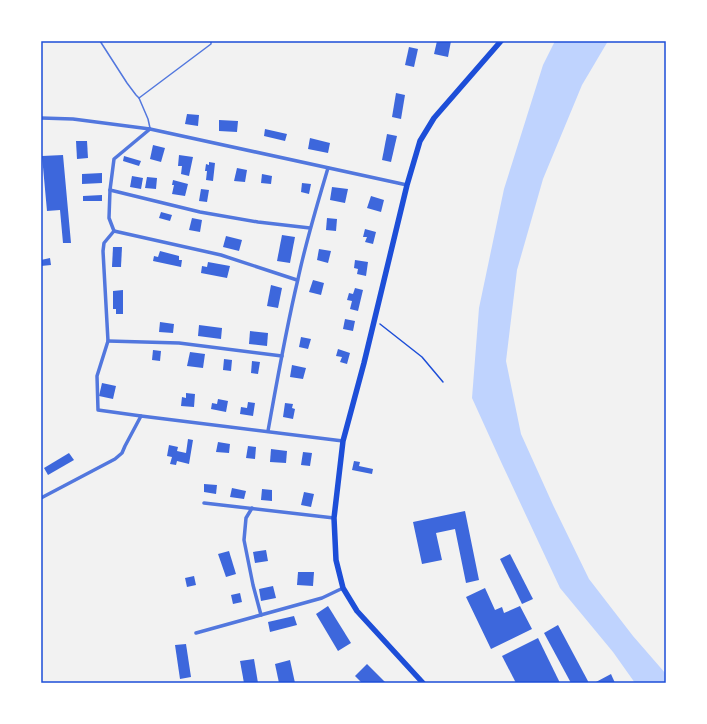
<svg xmlns="http://www.w3.org/2000/svg" width="707" height="724" viewBox="0 0 707 724" font-family="'Golos Text',sans-serif">
<style>
.water{fill:#bfd3fe}
.building{fill:#3d67dc}
.lines{fill:none;stroke-linecap:round;stroke-linejoin:round}
.path{stroke:#1d4ed8;stroke-width:1.5}
.service{stroke:#5277de;stroke-width:1.5}
.minor{stroke:#5277de;stroke-width:3.5}
.primary{stroke:#1d4ed8;stroke-width:5.5}
.neatline{fill:none;stroke:#1d4ed8;stroke-width:1.5}
</style>
<rect width="100%" height="100%" fill="#f2f2f2"/>
<!-- water -->
<polygon class="water" points="555,41 608,41 582,85 543,179 517,270 506,361 521,434 553,505 589,579 633,636 666,674 666,683 635,683 613,652 560,588 502,464 472,398 479,308 504,189 543,65"/>
<!-- building -->
<g class="building">
<polygon points="437,41 451,41 448,57 434,54"/>
<polygon points="409,47 418,49 414,67 405,65"/>
<polygon points="396,93 405,95 401,119 392,117"/>
<polygon points="187,114 199,115 198,126 185,124"/>
<polygon points="219,120 238,121 237,132 219,131"/>
<polygon points="265,129 287,134 285,141 264,136"/>
<polygon points="387,134 397,136 391,162 382,160"/>
<polygon points="310,138 330,143 328,153 308,149"/>
<polygon points="76,141 87,141 88,158 77,159"/>
<polygon points="153,145 165,148 161,162 150,159"/>
<polygon points="63,155 71,243 63,243 60,210 47,211 42,156"/>
<polygon points="179,155 193,157 189,176 181,174 182,166 178,166"/>
<polygon points="124,156 141,161 139,166 123,161"/>
<polygon points="209,162 215,163 213,181 206,180 207,171 205,171 206,164 209,165"/>
<polygon points="237,168 247,170 245,182 234,181"/>
<polygon points="102,173 102,183 82,184 82,174"/>
<polygon points="262,174 272,176 271,184 261,183"/>
<polygon points="132,176 143,178 141,189 130,187"/>
<polygon points="147,177 157,178 156,189 145,188"/>
<polygon points="173,180 188,184 185,196 172,194 174,185 172,185"/>
<polygon points="302,183 311,184 309,194 301,192"/>
<polygon points="332,187 348,189 345,203 330,200"/>
<polygon points="201,189 209,190 207,202 199,201"/>
<polygon points="102,195 102,201 83,201 83,196"/>
<polygon points="371,196 384,200 381,212 367,208"/>
<polygon points="161,212 172,215 170,221 159,218"/>
<polygon points="192,218 202,220 200,232 189,230"/>
<polygon points="327,218 337,219 336,231 326,230"/>
<polygon points="365,229 376,232 373,244 365,242 367,237 363,237"/>
<polygon points="282,235 295,237 290,263 277,261"/>
<polygon points="226,236 242,240 239,251 223,247"/>
<polygon points="113,247 122,247 121,267 112,267"/>
<polygon points="319,249 331,251 328,263 317,260"/>
<polygon points="160,251 179,256 179,260 182,260 181,267 153,261 154,256 158,257"/>
<polygon points="50,258 51,265 41,266 41,260"/>
<polygon points="355,260 368,262 366,276 357,274 358,269 354,268"/>
<polygon points="208,262 230,266 227,278 201,273 202,266 207,267"/>
<polygon points="313,280 324,283 321,295 309,292"/>
<polygon points="271,285 282,288 278,308 267,306"/>
<polygon points="355,288 363,290 358,311 350,309 352,301 347,300 349,293 353,294"/>
<polygon points="123,290 123,314 116,314 116,309 113,309 113,291"/>
<polygon points="345,319 355,321 353,331 343,329"/>
<polygon points="160,322 174,324 173,333 159,332"/>
<polygon points="199,325 222,328 221,339 198,336"/>
<polygon points="250,331 268,333 267,346 249,344"/>
<polygon points="301,337 311,339 308,349 299,347"/>
<polygon points="338,349 350,353 347,364 340,362 342,357 336,356"/>
<polygon points="153,350 161,351 160,361 152,360"/>
<polygon points="190,352 205,354 203,368 187,366"/>
<polygon points="224,359 232,360 231,371 223,370"/>
<polygon points="252,361 260,362 258,374 251,373"/>
<polygon points="292,365 306,368 303,379 290,377"/>
<polygon points="102,383 116,386 113,399 99,396"/>
<polygon points="186,393 195,394 194,407 181,406 182,397 186,398"/>
<polygon points="218,399 228,401 226,412 211,409 212,403 217,404"/>
<polygon points="248,402 255,403 253,416 240,414 241,407 247,408"/>
<polygon points="285,403 293,404 292,408 295,409 293,419 283,417"/>
<polygon points="188,439 193,440 189,464 177,461 176,465 170,464 172,457 167,456 169,445 178,447 177,451 186,453"/>
<polygon points="218,442 230,444 229,453 216,452"/>
<polygon points="248,446 256,447 255,459 246,458"/>
<polygon points="271,449 287,451 286,463 270,462"/>
<polygon points="303,452 312,453 310,466 301,465"/>
<polygon points="69,453 74,460 48,475 44,468"/>
<polygon points="354,461 360,462 359,466 373,469 372,474 352,470"/>
<polygon points="204,484 217,485 216,494 204,492"/>
<polygon points="232,488 246,491 244,499 230,497"/>
<polygon points="262,489 272,490 272,501 261,500"/>
<polygon points="304,492 314,494 311,507 301,505"/>
<polygon points="465,511 479,580 466,583 455,529 436,533 442,560 422,564 413,522"/>
<polygon points="266,550 268,561 255,563 253,552"/>
<polygon points="229,551 236,574 226,577 218,554"/>
<polygon points="510,554 533,599 522,604 500,559"/>
<polygon points="298,572 314,572 313,586 297,585"/>
<polygon points="194,576 196,585 187,587 185,578"/>
<polygon points="273,586 276,598 261,601 259,589"/>
<polygon points="485,588 495,610 502,607 504,613 520,606 532,629 491,649 466,597"/>
<polygon points="240,593 242,602 233,604 231,595"/>
<polygon points="328,606 351,643 338,651 316,614"/>
<polygon points="294,616 297,625 270,632 268,622"/>
<polygon points="558,625 589,683 571,683 544,633"/>
<polygon points="538,638 560,683 516,683 502,656"/>
<polygon points="186,644 191,677 180,679 175,645"/>
<polygon points="254,659 258,683 244,683 240,661"/>
<polygon points="290,660 295,683 279,683 275,664"/>
<polygon points="367,664 386,683 362,683 355,676"/>
<polygon points="611,674 615,683 596,683 596,682"/>
</g>
<g class="lines">
<!-- path -->
<polyline class="path" points="380,324 422,357 443,382"/>
<!-- service -->
<g class="service">
<polyline points="100,41 127,83 136,95 139,98 148,119 150,128"/>
<polyline points="139,98 211,44 211,41"/>
</g>
<!-- minor -->
<g class="minor">
<polyline points="41,118 73,119 150,129 407,185"/>
<polyline points="150,129 114,159 110,190 109,218 114,231 104,243 103,251 108,341 97,376 98,410 141,416 343,441"/>
<polyline points="110,190 200,212 258,222 310,228"/>
<polyline points="114,231 221,255 297,280"/>
<polyline points="108,341 179,343 282,356"/>
<path d="M268 431C277 381 286 329 298 279 306 241 317 205 328 168"/>
<polyline points="41,498 115,459 122,453 125,446 141,416"/>
<polyline points="204,503 334,518"/>
<polyline points="252,508 246,518 244,540 253,585 261,615"/>
<polyline points="196,633 322,598 343,588"/>
</g>
<!-- primary -->
<polyline class="primary" points="423,683 357,611 343,588 336,560 334,518 343,441 364,363 407,185 420,141 434,118 501,41"/>
</g>
<!-- border -->
<rect width="707" height="724" fill="none" stroke="#ffffff" stroke-width="84"/>
<rect x="42" y="42" width="623" height="640" class="neatline"/>
</svg>
